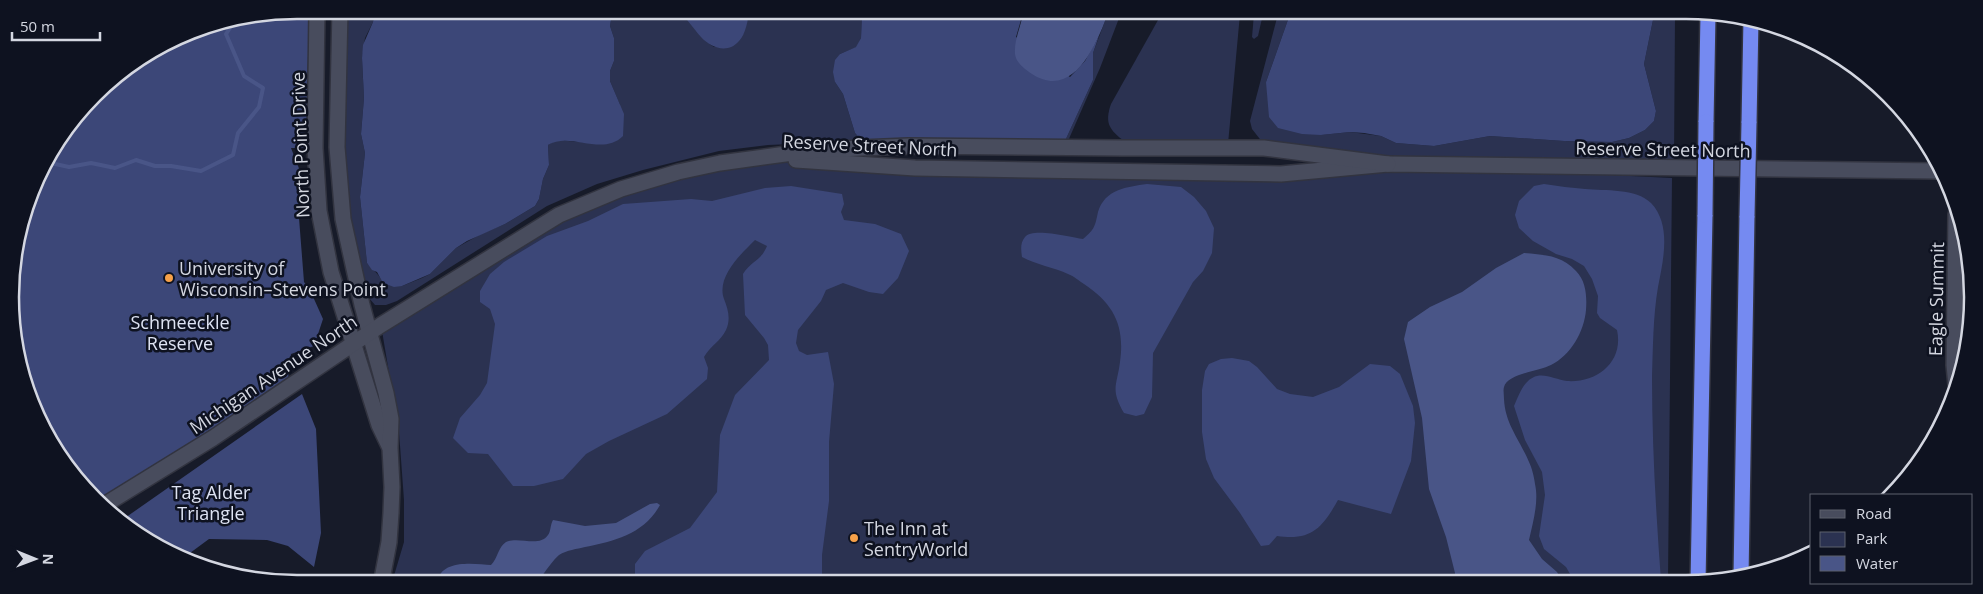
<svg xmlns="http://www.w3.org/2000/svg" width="1983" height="594" viewBox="0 0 1983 594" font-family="'Open Sans',sans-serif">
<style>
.green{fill:#2b3251}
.forest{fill:#3c4778}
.water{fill:#495587}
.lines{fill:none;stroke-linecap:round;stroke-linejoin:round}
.stream{stroke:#495587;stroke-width:4}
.minor-casing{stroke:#323440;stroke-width:18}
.highway-casing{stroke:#323440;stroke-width:18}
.minor{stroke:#484c5d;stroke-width:15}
.highway{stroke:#758af1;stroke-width:15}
.highway-bridge-casing{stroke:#323440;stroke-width:18;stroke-linecap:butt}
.highway-bridge{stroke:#758af1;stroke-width:15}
.poi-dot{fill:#f7a149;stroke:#0e1220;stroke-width:2}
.labels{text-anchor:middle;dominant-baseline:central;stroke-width:5;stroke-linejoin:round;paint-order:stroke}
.street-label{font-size:18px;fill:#d4d7e1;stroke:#0e1220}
.poi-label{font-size:18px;fill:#d4d7e1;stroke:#0e1220;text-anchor:start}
.park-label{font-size:18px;fill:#dee3f3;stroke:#0e1220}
.rim{fill:none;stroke:#d4d7e1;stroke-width:2.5}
</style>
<rect width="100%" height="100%" fill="#171b29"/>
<!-- green -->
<g class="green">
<path d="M346 10H374L373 22 365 38 362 59 364 98 361 134 365 153 360 197 367 263C373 271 379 273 383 283L402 286 422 278 430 274 456 248 481 234 505 224 535 206 539 199 543 179 549 165 548 145 556 140 605 144 620 105 610 81V71L614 61V38L610 26 612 14C624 7 632 17 643 19 653 13 658 11 669 11 691 12 697 37 714 47L743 34 750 12H862L861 38 857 47 840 54 835 82 843 94 855 133 862 141 768 145 719 151 643 170 597 184 547 206 397 301 386 305H375L369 298 350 221 346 183 344 138Z"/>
<polygon points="1108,13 1121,13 1100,68 1068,141 1065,141 1093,80 1093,53"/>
<path d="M1162 13 1240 14 1228 144 1125 142C1110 130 1104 124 1111 104Z"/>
<polygon points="1254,14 1263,14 1258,36 1254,39 1252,37"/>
<polygon points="1278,14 1290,14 1266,82 1321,135 1350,132 1381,136 1396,143 1434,146 1490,136 1564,141 1612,142 1629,138 1645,130 1654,121 1656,111 1644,64 1654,15 1675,15 1674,162 1408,158 1263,143 1252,129 1250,121"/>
<polygon points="765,158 1231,172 1388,164 1672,178 1668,581 393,579 404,542 404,500 399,432 381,325 589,201"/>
</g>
<!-- forest -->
<g class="forest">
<polygon points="297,10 309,10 306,148 291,148 300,171 299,218 304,282 310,290 323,319 314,346 291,354 287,387 106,504 59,457 20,371 12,260 40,170 108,81 187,32"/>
<path d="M375 10 617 11 612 14 610 26 614 38V61L610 71V81L624 114 623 136C602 157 570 131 548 145L549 165 543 179 539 199 535 206 505 224 467 241 456 248 430 274 402 286 394 287 383 283 377 272 372 270 367 263 360 197 365 153 361 134 364 98 362 58 363 45 373 22Z"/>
<path d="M677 11 750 12C747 21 746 34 739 41 728 54 711 48 701 37 693 28 688 19 677 11Z"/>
<polygon points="862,12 1023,13 1016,37 1070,77 1085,61 1099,36 1093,53 1093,80 1065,141 862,141 855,133 843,94 835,82 833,72 835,60 840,54 856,47 861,38"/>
<polygon points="1290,14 1654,15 1644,64 1656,111 1654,121 1645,130 1629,138 1612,142 1564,141 1490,136 1434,146 1396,143 1381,136 1364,133 1350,132 1321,135 1302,134 1278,128 1269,117 1266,82"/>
<path d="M1147 184 1181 187 1194 197 1206 211 1214 228 1212 253 1203 271 1193 282 1153 353 1152 397 1144 414 1136 416 1124 413C1110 389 1117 386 1120 362 1125 326 1114 304 1084 284 1079 281 1074 276 1068 274 1053 267 1037 265 1022 257 1021 250 1020 243 1025 237 1032 227 1071 237 1083 239 1095 229 1095 226 1098 212 1105 189 1127 187 1147 184Z"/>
<path d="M1544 184C1558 186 1572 188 1585 189 1605 191 1636 188 1651 203 1672 225 1663 261 1658 287 1653 316 1653 348 1652 377 1652 446 1656 513 1661 581H1574L1566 567 1544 549 1539 536 1545 495 1542 472 1525 440 1514 406C1519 395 1524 379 1537 376 1547 374 1557 380 1567 381 1597 383 1624 362 1617 330L1600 318 1597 313 1598 296 1592 279 1584 266 1572 259 1556 254 1533 241 1519 228 1515 215 1519 201 1534 186Z"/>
<path d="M791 186 842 194 844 204 841 212 844 220 875 224 901 234 909 251 898 278 883 294 869 292 843 283 826 290 821 301 798 330 796 343 799 351 807 355 828 352 834 384 829 442V501L822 555V580L641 579 635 575V564L645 551 690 528 717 492 720 435 735 395 769 360 768 345 764 338 745 315 743 274C751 261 761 261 767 246L755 240C741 254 716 277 724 299 728 309 731 319 726 330 721 341 710 346 704 357L708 368 707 379 667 414 609 441 586 454 563 479 534 486H513L488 454 468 453 453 438 460 418 480 395 487 383 495 324 490 309 480 302V291L490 274 504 262 547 236 588 221 623 204 691 199 712 201 765 188Z"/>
<path d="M1232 358 1249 361 1257 367 1277 389 1290 394 1313 397 1339 387 1370 364 1390 366 1400 374 1413 406 1415 423 1411 461 1391 514 1338 500C1322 528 1312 541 1277 536L1269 545 1261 546 1240 513 1214 478 1206 459 1202 432V390L1205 371 1209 364 1221 359Z"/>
<polygon points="302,394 316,429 321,533 314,567 288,546 267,540 209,539 190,553 193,559 138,536 122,520"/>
</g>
<!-- water -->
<g class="water">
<path d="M1023 13H1108C1097 43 1074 101 1032 74 1025 69 1016 63 1015 54 1014 39 1021 27 1023 13Z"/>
<path d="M1524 253C1545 255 1561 255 1576 271 1586 281 1587 296 1586 310 1584 332 1571 355 1551 365 1539 371 1507 374 1504 387 1503 390 1504 395 1504 399 1505 424 1520 440 1529 462 1532 468 1534 477 1535 484 1539 502 1533 522 1529 540L1542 559 1557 572 1562 581H1454L1455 573 1446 537 1429 489 1422 418 1404 339 1408 322 1430 307 1462 292 1496 268Z"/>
<path d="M657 503 660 505C644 534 615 541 585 547 577 549 567 550 559 555 554 559 544 573 540 579H438C444 559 476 564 491 565 498 558 498 547 506 542 519 536 539 548 548 535 551 531 550 525 553 520L585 526 616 523 650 504Z"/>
</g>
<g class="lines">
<!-- stream -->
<polyline class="stream" points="46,162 69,167 91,163 115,168 136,160 155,166 171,166 201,171 233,155 238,133 259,107 263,88 244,76 226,34 234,22"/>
<!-- minor casing -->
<g class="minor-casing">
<g id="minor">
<polyline points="317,10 315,148 319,211 331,272 379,425 389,446"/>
<polyline points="340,10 337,147 343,219 362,305 386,393 391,419 390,448 392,487 391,513 389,542 382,579"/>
<polyline points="796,160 915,168 1281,174 1388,164 1938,171"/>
<polyline points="1956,385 1954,365 1956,214"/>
<polyline points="106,504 213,438 381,325 559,215 621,189 678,172 720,163 815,150 908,146 1122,148 1264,148 1388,164"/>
</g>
</g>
<!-- highway casing -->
<g class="highway-casing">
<g id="highway">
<polyline points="1706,122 1708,15"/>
<polyline points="1749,123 1751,19"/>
<polyline points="1741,577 1747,216"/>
<polyline points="1698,582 1705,215"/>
</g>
</g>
<!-- minor -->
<use href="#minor" class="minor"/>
<!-- highway -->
<use href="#highway" class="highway"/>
<!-- highway-bridge casing -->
<g class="highway-bridge-casing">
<g id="highway-bridge">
<polyline points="1705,215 1706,122"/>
<polyline points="1747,216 1749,123"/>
</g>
</g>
<!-- highway-bridge -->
<use href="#highway-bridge" class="highway-bridge"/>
</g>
<!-- markers -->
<g class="poi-dot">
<circle cx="169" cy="278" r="5"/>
<circle cx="854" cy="538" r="5"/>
</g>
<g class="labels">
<!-- street labels -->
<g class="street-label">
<text transform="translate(300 145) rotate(-92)">North Point Drive</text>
<text transform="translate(870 145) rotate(3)">Reserve Street North</text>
<text transform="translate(1663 149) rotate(1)">Reserve Street North</text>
<text transform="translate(1936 299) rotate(-89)">Eagle Summit</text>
<text transform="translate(273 374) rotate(-34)">Michigan Avenue North</text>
</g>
<!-- poi labels -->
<g class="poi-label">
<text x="179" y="268">University of<tspan x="179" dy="21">Wisconsin–Stevens Point</tspan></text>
<text x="864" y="528">The Inn at<tspan x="864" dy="21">SentryWorld</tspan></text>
</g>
<!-- park labels -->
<g class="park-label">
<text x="180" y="322">Schmeeckle<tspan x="180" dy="21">Reserve</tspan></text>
<text x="211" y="492">Tag Alder<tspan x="211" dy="21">Triangle</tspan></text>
</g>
</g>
<!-- crop -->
<path d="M0 0H1983V594H0ZM297 19H1686A278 278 0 0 1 1964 297V297A278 278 0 0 1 1686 575H297A278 278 0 0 1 19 297V297A278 278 0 0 1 297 19Z" fill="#0e1220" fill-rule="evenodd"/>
<path class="rim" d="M297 19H1686A278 278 0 0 1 1964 297V297A278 278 0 0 1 1686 575H297A278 278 0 0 1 19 297V297A278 278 0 0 1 297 19Z"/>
<!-- legend -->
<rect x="1810" y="494" width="162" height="90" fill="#0e1220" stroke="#5d616d"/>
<rect x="1820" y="510" width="25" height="8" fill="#484c5d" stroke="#5d616d"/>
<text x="1856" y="519" font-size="15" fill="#d4d7e1">Road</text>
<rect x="1820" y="532" width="25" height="15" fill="#2b3251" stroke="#5d616d"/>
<text x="1856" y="544" font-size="15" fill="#d4d7e1">Park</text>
<rect x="1820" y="556" width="25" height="15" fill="#495587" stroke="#5d616d"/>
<text x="1856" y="569" font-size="15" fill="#d4d7e1">Water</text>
<!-- north arrow -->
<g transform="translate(35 559) rotate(91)" stroke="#0e1220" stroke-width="4" paint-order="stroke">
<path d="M0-4L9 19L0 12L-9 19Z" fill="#d4d7e1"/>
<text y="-8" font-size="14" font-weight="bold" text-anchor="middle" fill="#d4d7e1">N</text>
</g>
<!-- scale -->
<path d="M12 32v8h88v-8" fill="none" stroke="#d4d7e1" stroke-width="2.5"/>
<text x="20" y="32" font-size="15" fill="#d4d7e1" stroke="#0e1220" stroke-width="4" paint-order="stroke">50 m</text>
</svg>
